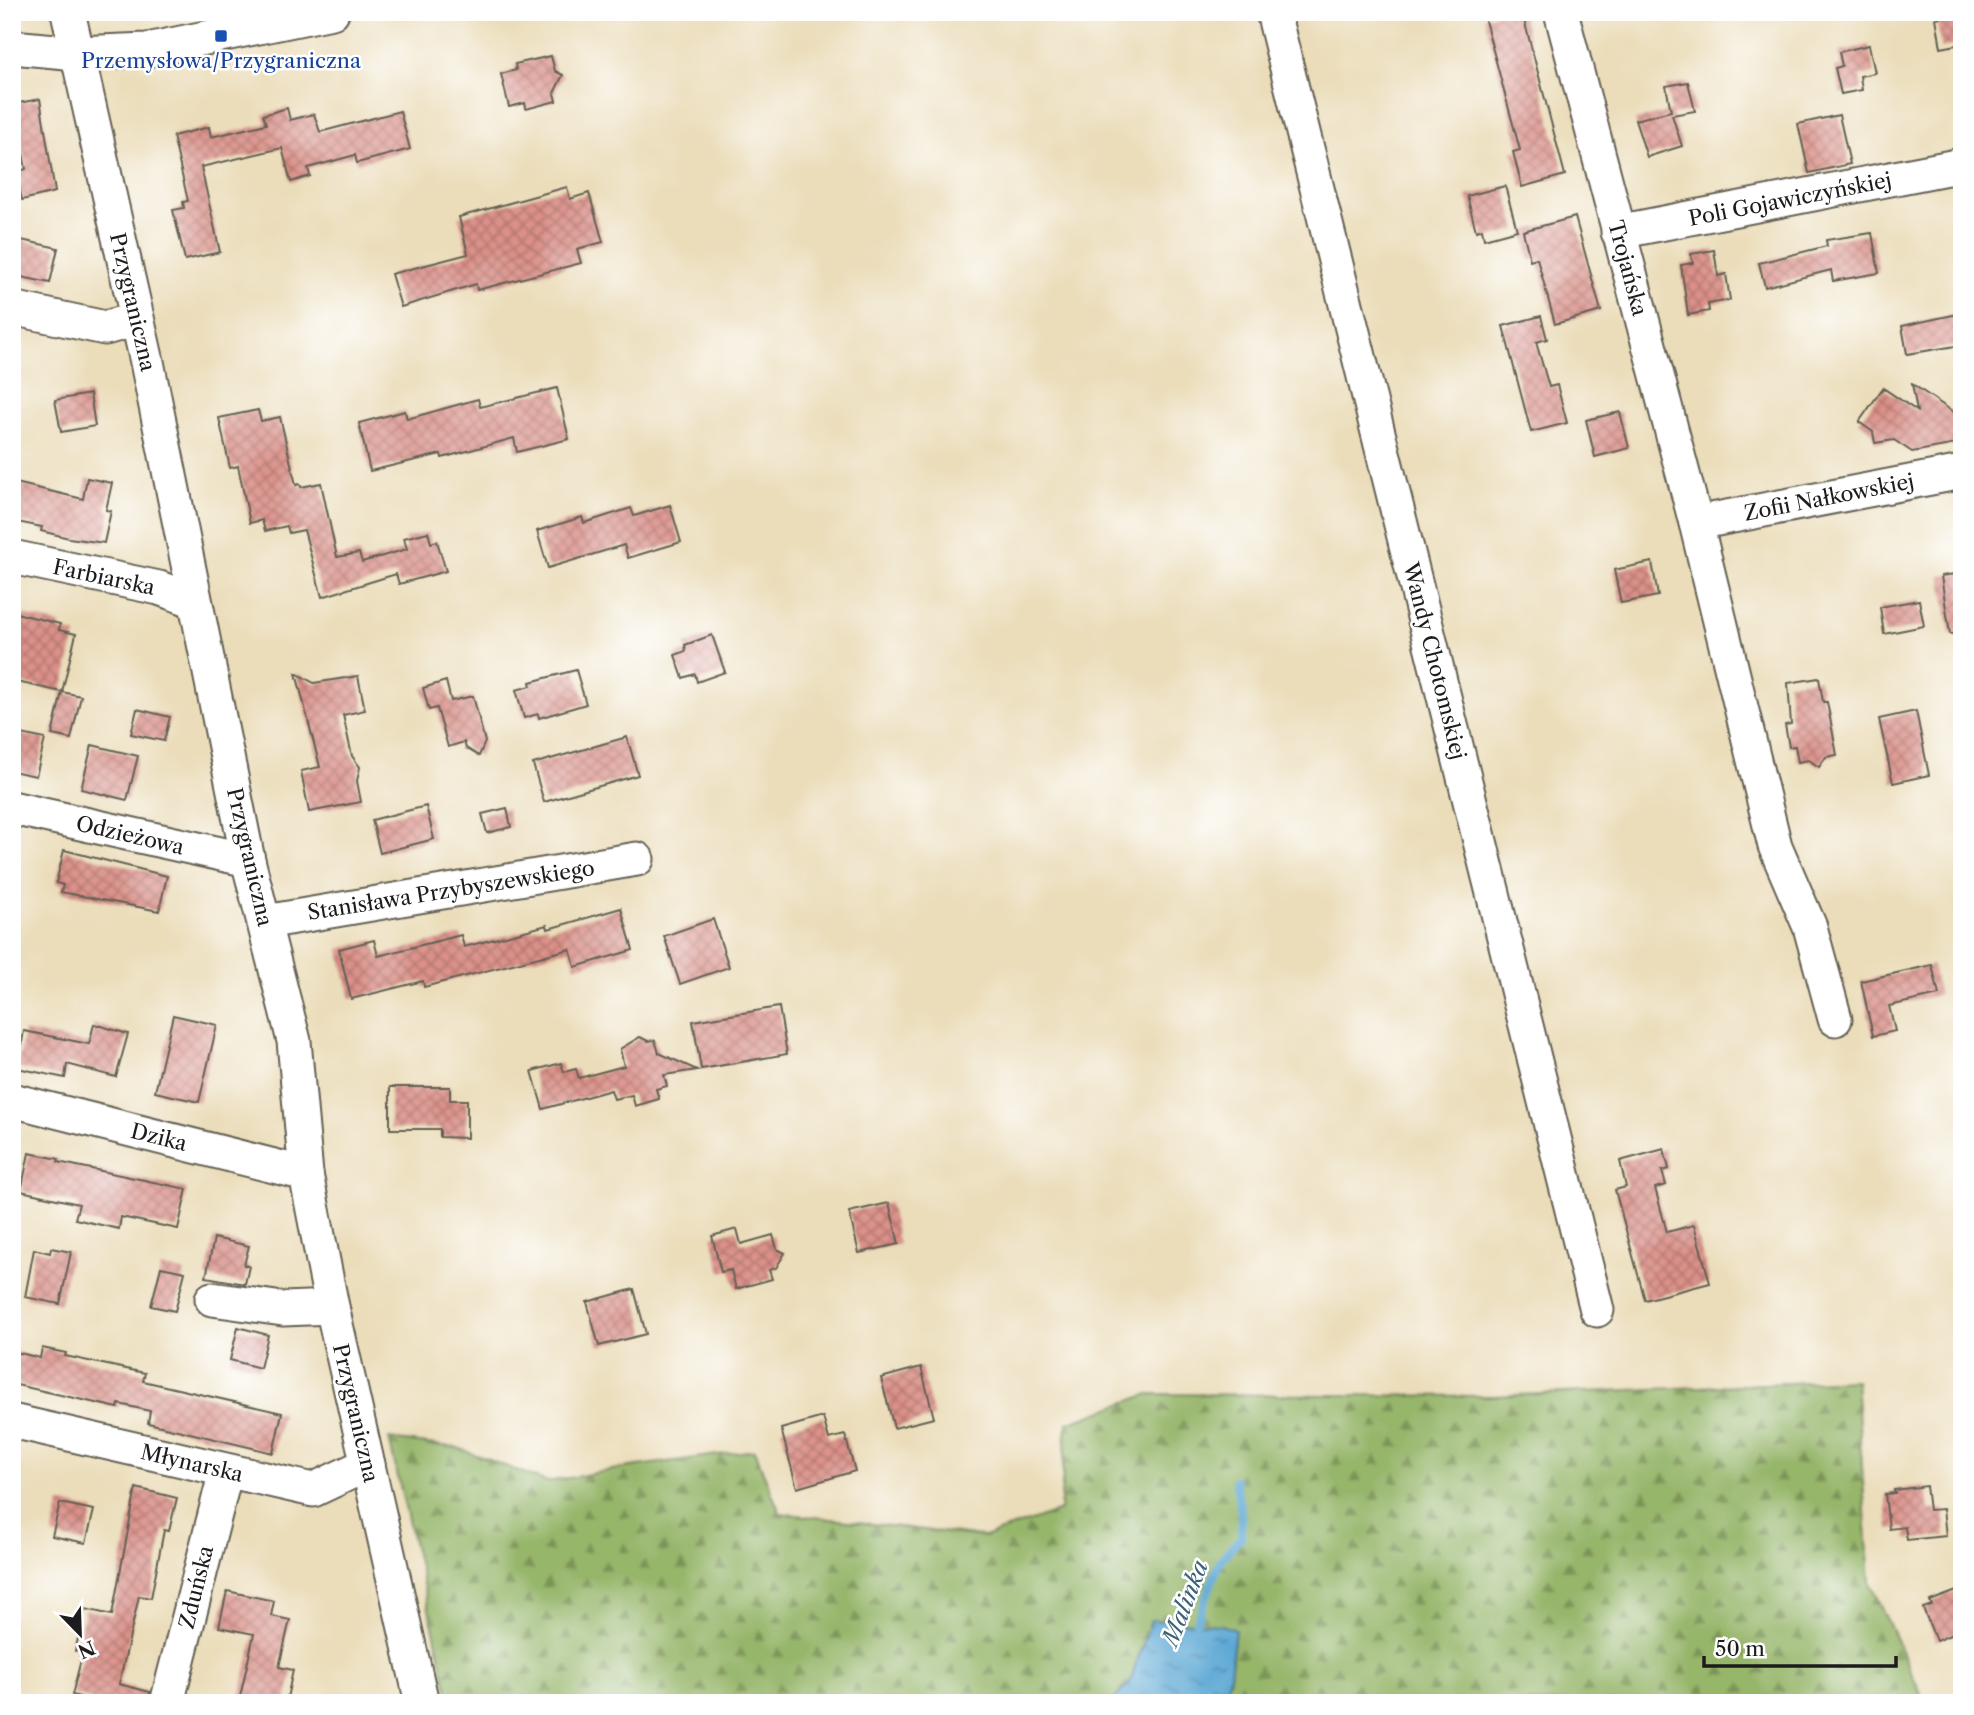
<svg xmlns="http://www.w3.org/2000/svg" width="1974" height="1715" viewBox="0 0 1974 1715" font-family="'Libre Caslon Text',serif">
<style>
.forest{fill:url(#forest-firs);stroke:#596943;stroke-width:2}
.water{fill:url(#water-ripples);stroke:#3c6278;stroke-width:2}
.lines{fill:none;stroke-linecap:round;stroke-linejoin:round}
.stream{stroke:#5ba7d4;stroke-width:8}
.building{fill:url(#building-cross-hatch)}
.minor-casing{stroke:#646053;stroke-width:37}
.minor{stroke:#fff;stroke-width:33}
.transit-dot{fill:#1a4fb4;stroke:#fff;stroke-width:2.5}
.labels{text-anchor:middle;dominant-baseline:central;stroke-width:5;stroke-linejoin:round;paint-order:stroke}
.transit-label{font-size:21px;fill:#164399;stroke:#fff}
.street-label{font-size:21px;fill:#1c1c1c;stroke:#fff}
.water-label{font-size:23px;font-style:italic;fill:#3c6278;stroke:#fff}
</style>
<defs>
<pattern id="forest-firs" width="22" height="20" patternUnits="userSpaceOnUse" patternTransform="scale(1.75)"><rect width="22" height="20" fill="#96b66a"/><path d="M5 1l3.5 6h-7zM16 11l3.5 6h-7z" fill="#7a9356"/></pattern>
<pattern id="water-ripples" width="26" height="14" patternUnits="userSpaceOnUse" patternTransform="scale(1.75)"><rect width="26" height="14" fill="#5ba7d4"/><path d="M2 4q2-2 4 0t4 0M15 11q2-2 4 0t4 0" fill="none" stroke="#4a87ab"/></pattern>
<pattern id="building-cross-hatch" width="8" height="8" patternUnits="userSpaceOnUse" patternTransform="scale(1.75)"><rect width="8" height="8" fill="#db9189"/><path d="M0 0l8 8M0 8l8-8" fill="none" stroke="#b1766f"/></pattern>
</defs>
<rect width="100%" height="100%" fill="#fff"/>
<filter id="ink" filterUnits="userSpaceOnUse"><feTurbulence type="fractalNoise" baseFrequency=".0143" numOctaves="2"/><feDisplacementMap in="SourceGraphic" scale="14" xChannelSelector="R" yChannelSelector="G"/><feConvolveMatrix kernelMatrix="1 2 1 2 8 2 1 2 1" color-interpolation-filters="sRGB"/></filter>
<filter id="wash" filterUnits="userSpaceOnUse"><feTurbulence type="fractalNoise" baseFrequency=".00686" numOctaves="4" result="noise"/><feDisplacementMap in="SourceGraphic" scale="28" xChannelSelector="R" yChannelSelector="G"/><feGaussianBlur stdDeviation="1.57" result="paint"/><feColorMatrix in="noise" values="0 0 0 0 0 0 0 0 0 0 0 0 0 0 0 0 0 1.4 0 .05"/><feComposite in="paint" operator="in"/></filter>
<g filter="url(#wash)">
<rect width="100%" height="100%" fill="#ebddba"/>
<!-- forest -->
<polygon class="forest" points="1856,1380 1870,1583 1925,1703 451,1703 389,1439 458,1448 547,1482 623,1468 754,1450 780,1513 984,1537 1060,1511 1067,1423 1149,1394 1493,1396"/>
<!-- water -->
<polygon class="water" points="1151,1620 1222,1625 1235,1630 1230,1676 1222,1703 1111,1703 1130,1682"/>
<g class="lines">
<!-- stream -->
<polyline class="stream" points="1193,1631 1221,1559 1241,1537 1241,1512 1235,1480"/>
</g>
<g id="blocks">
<!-- building -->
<g class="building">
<polygon points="1500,12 1522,12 1565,175 1522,187 1513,152 1520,150 1484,17"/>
<polygon points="1962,13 1962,44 1941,48 1936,18"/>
<polygon points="1869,45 1875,73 1860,76 1862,90 1841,94 1835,68 1842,66 1839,52"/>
<polygon points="551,56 555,71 563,75 554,93 556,101 526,109 525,103 509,107 501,74 516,70 515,64"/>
<polygon points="1688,82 1695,111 1672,115 1682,146 1647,157 1635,120 1671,111 1666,86"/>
<polygon points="40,99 55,192 22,200 16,172 26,169 13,104"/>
<polygon points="287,108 290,120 314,114 320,132 400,111 410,149 357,163 355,155 308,168 310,176 291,182 282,148 201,167 220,252 185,260 173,210 184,208 183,202 188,201 173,136 209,127 211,137 266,124 263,115"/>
<polygon points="1839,115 1850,164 1809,173 1798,124"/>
<polygon points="1505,186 1517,230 1484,239 1482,229 1476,231 1467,196"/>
<polygon points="567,187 570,199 589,193 603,242 577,249 581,263 477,290 476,284 401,307 391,274 468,254 459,217"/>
<polygon points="1575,217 1601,311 1555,324 1537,258 1530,260 1523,231"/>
<polygon points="1872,233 1879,273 1833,281 1831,270 1765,287 1759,263 1827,246 1826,240"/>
<polygon points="12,238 58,248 50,283 12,275"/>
<polygon points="1714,250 1718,276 1726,274 1730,300 1708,304 1709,311 1688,315 1681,265 1693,263 1691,254"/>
<polygon points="1962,313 1962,345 1907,354 1902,326"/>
<polygon points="1541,316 1547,339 1536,342 1549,387 1557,385 1567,423 1531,432 1503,326"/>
<polygon points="1912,384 1962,418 1962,443 1912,452 1894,440 1875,443 1873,432 1859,422 1883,388 1917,411"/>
<polygon points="557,388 569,439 517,452 514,438 442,458 441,454 370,471 359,423 405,411 407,419 478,399 480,407"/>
<polygon points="90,394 95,426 61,432 55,400"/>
<polygon points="258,410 261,421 280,417 296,485 300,484 301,487 321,483 337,557 359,553 362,562 407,549 404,538 428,532 431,543 437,541 446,571 399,584 396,574 322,597 304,530 289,533 287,526 265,531 262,520 250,523 238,466 230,468 219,418"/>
<polygon points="1620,412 1629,448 1595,457 1586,420"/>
<polygon points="87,478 112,483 106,510 111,511 104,543 69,538 41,531 42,527 12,521 12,482 83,499"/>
<polygon points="670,505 681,542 628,558 624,545 548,568 537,531 582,517 584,523 631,508 634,516"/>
<polygon points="1652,562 1658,596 1621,603 1614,570"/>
<polygon points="1962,573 1962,633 1950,634 1941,576"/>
<polygon points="1919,600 1924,626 1884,634 1880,607"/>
<polygon points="12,612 60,624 59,630 76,634 62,692 81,696 71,739 52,735 62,692 12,681"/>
<polygon points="712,635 725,672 697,682 695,674 683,678 675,655 686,651 685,645"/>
<polygon points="576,670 586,704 539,718 538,714 524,718 516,690 531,686 530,682"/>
<polygon points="296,673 314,683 358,676 365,710 343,715 352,756 360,767 357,781 361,802 309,812 301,771 320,767"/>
<polygon points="1819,678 1823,702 1827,702 1837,755 1826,757 1819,767 1809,760 1798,762 1795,746 1789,747 1785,725 1791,724 1788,683"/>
<polygon points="446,681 451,701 473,696 485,742 479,756 466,748 464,742 448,747 437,708 429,710 423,688"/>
<polygon points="137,709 170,717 164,741 131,734"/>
<polygon points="1916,711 1929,775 1893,783 1879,719"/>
<polygon points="12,732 45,739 36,776 12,771"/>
<polygon points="627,737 638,775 544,802 533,764"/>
<polygon points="92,745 138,756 127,800 81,789"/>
<polygon points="426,806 434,839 380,853 372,820"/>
<polygon points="507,808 511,827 487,833 482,814"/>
<polygon points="64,850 167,876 159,911 61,892 63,885 56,883"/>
<polygon points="621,908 633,950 575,967 570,949 424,987 423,981 351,999 339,949 374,940 378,956 461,935 464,947 547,925 548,929"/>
<polygon points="713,919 729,967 680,984 664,936"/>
<polygon points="1932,965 1939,995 1889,1006 1895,1031 1873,1036 1861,981"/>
<polygon points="779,1007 787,1054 701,1069 693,1021"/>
<polygon points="173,1015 217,1025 199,1102 155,1092"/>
<polygon points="94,1024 128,1034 116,1077 67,1064 65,1078 17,1068 24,1031 89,1044"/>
<polygon points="640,1037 648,1041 655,1040 659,1053 697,1070 664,1075 667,1086 656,1089 659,1099 635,1106 632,1095 614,1099 611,1090 543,1109 532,1071 561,1063 564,1072 576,1069 579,1078 624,1066 620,1049"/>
<polygon points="390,1087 450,1087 450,1100 467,1100 467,1138 440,1137 440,1129 390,1129"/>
<polygon points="1664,1149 1669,1169 1662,1171 1666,1185 1655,1188 1667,1232 1694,1225 1710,1283 1645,1300 1615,1190 1626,1187 1620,1161"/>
<polygon points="29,1153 59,1159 58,1162 187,1189 178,1229 121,1217 119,1229 75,1219 79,1204 21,1191"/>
<polygon points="889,1203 899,1244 859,1253 849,1212"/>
<polygon points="737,1229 741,1244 773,1235 777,1249 785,1253 776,1268 769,1270 772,1279 736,1289 731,1270 721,1272 712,1236"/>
<polygon points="214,1238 249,1246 244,1265 249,1266 245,1284 206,1277"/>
<polygon points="51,1248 71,1252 60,1304 25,1297 34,1249 50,1253"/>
<polygon points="161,1267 185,1272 175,1311 151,1306"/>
<polygon points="634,1289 646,1334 599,1346 587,1302"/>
<polygon points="238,1327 268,1335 260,1368 230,1360"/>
<polygon points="42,1348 66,1353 65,1356 145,1373 143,1381 282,1413 273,1453 148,1423 150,1411 119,1404 118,1408 12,1384 12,1351 40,1358"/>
<polygon points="921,1367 934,1418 894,1428 881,1378"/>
<polygon points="823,1417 829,1439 845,1435 855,1471 797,1488 781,1429"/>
<polygon points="1926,1486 1929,1510 1943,1509 1946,1536 1907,1540 1905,1527 1889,1529 1885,1494 1895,1493 1894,1490"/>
<polygon points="136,1488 177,1498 169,1531 164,1530 151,1598 139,1596 119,1684 150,1692 148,1703 91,1703 92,1700 72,1695 83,1652 75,1651 85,1609 112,1615"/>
<polygon points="60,1503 94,1510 86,1543 52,1536"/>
<polygon points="1962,1589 1962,1630 1936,1641 1923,1608 1932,1605 1930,1601"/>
<polygon points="227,1591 274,1601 271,1616 290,1620 279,1667 293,1670 286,1703 240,1697 254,1634 219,1627"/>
</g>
</g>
</g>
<g filter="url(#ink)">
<use href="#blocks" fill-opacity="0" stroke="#646053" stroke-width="2"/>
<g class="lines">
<!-- minor casing -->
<g class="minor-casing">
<g id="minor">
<polyline points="68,12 147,362 248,860 294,1041 306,1174 332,1307 422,1703"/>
<polyline points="1273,12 1597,1310"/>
<polyline points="1561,12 1696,523 1775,846 1810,927 1835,1019"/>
<polyline points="12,47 77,53 147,50 332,12"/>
<polyline points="1618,232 1962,165"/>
<polyline points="12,308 105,328 137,319"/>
<polyline points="1696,523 1962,472"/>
<polyline points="12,557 159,588 195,601"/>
<polyline points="12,808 248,860"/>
<polyline points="265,922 637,859"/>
<polyline points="12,1100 306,1174"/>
<polyline points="212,1299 283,1309 332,1307"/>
<polyline points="12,1421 313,1490 368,1464"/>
<polyline points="167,1703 226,1471"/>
</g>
</g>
<!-- minor -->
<use href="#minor" class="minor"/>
</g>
</g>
<!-- markers -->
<rect class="transit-dot" x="214" y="29" width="14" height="14" rx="3.5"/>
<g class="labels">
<!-- transit labels -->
<g class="transit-label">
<text x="221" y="60">Przemysłowa/Przygraniczna</text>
</g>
<!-- street labels -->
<g class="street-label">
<text transform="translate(1790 199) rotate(-11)">Poli Gojawiczyńskiej</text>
<text transform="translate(1628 268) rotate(75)">Trojańska</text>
<text transform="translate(133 302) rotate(77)">Przygraniczna</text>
<text transform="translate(1829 497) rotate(-11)">Zofii Nałkowskiej</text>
<text transform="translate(104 577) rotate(12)">Farbiarska</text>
<text transform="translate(1435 661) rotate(76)">Wandy Chotomskiej</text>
<text transform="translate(130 835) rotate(13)">Odzieżowa</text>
<text transform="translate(250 857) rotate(77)">Przygraniczna</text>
<text transform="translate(451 890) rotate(-9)">Stanisława Przybyszewskiego</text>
<text transform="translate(159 1137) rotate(14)">Dzika</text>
<text transform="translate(356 1413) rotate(77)">Przygraniczna</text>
<text transform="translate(192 1463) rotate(13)">Młynarska</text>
<text transform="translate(196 1587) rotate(-76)">Zduńska</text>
</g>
<!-- water labels -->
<g class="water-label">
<text transform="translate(1185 1603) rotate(-69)">Malinka</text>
</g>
</g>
<!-- margin -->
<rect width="1974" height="1715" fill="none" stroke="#fff" stroke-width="42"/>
<!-- north arrow -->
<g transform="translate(80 1634) rotate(157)" stroke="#ffffff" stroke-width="5" paint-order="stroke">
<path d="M0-5L12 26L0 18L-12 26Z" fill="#1c1c1c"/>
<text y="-10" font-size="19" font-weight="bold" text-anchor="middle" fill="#1c1c1c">N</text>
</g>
<!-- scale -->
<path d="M1704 1656v10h192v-10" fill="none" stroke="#1c1c1c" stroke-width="3.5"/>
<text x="1715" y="1656" font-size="21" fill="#1c1c1c" stroke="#ffffff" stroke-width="5" paint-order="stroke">50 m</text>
</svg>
